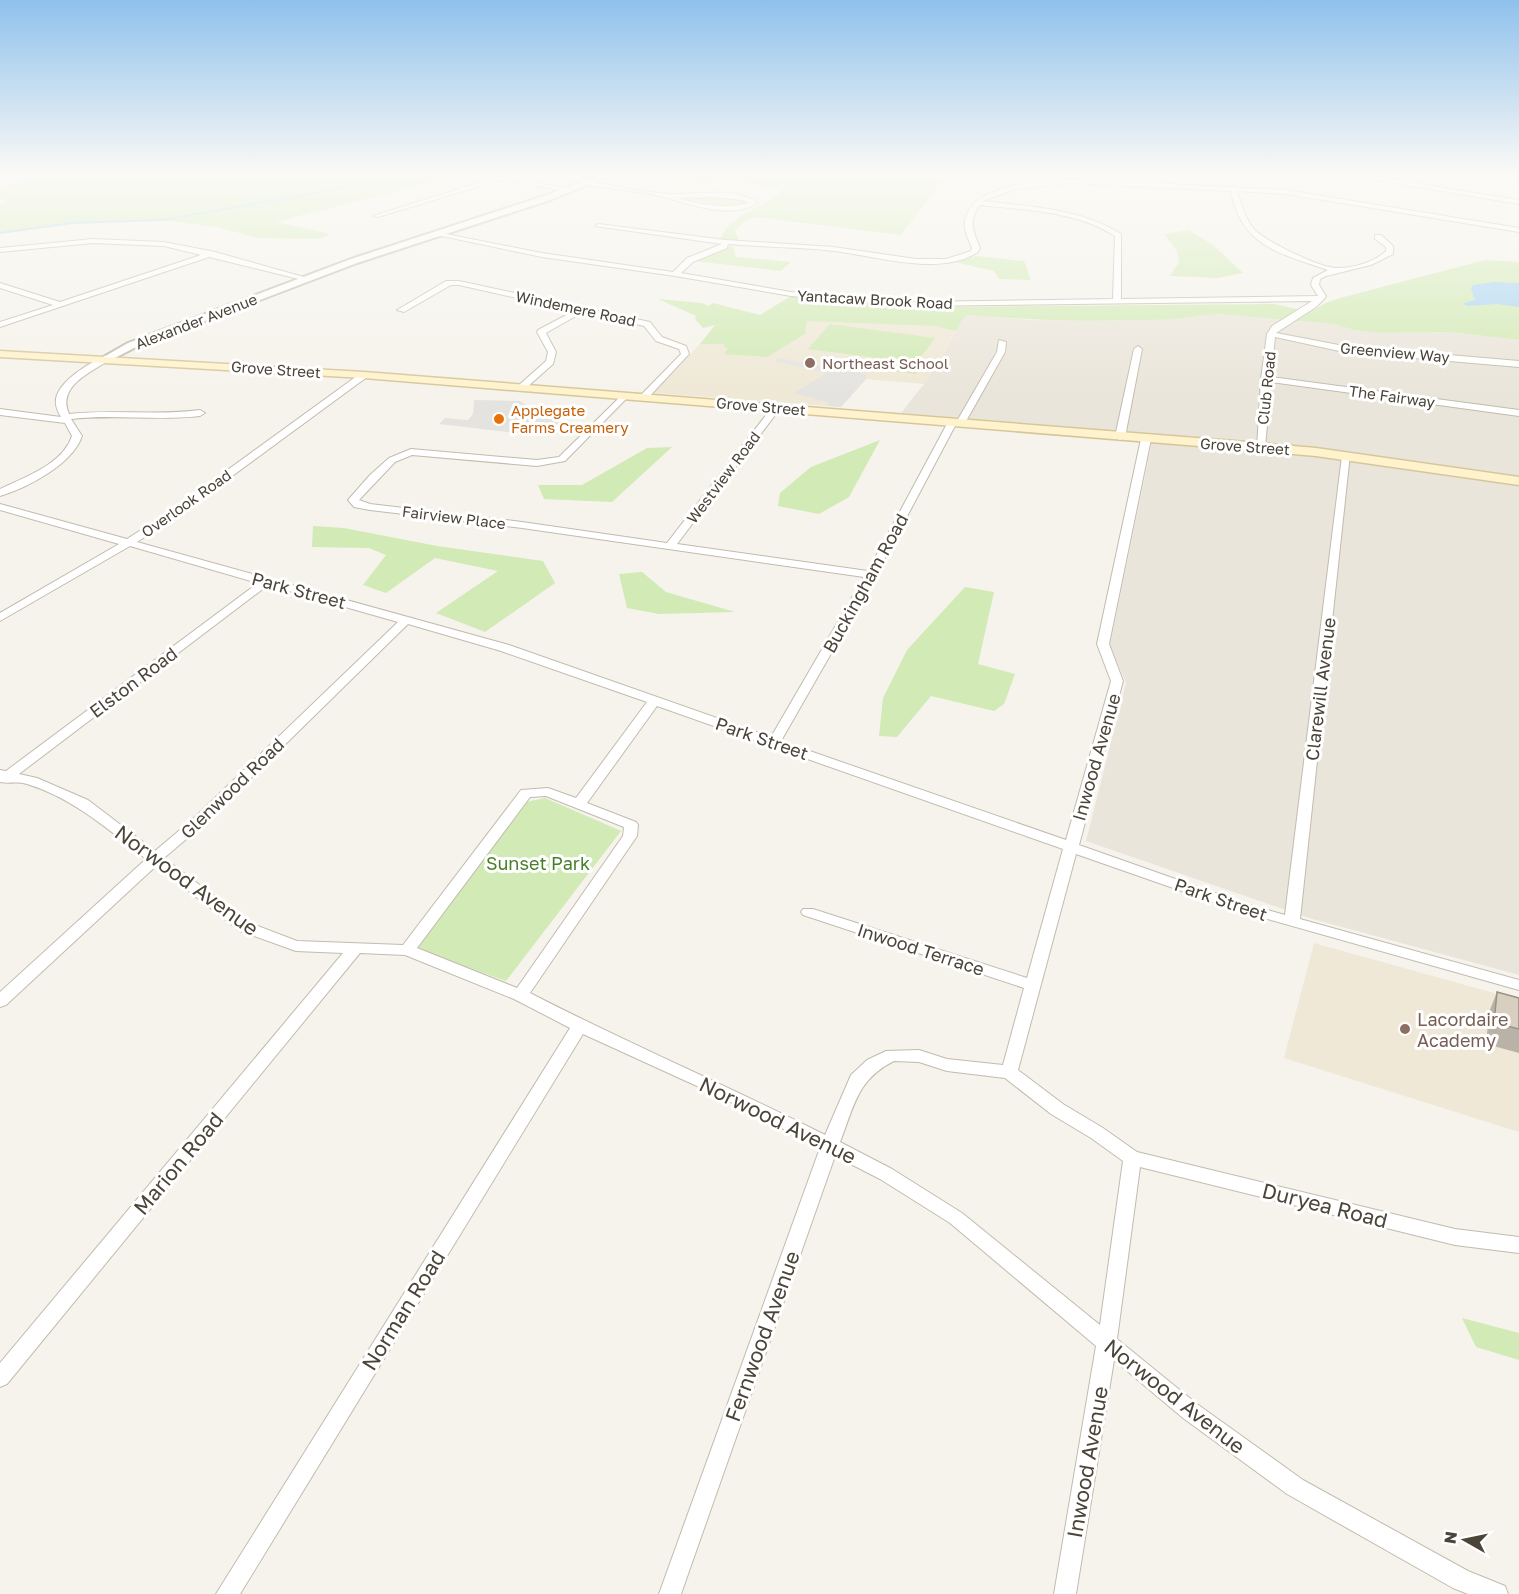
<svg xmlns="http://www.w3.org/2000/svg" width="1519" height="1594" viewBox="0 0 1519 1594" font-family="'Golos Text',sans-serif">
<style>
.residential{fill:#eae5da}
.education{fill:#efe8d6}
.green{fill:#d2eab5}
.parking{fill:#e5e3e0}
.water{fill:#a9d4f2}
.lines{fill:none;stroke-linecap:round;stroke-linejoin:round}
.stream{stroke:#a9d4f2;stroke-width:2}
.minor-casing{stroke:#c2bbae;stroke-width:2}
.tertiary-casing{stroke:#c2bbae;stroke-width:4}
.secondary-casing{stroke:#d6c79b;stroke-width:3}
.minor{fill:#fff;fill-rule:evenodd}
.tertiary{fill:#fff;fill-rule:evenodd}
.secondary{fill:#fff3cd;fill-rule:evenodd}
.wall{fill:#bab2a6}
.building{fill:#d8cfc1;stroke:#979187;stroke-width:1.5}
.education-dot{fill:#8d6e63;stroke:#fff;stroke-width:2}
.food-dot{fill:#e8710a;stroke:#fff;stroke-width:2}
.labels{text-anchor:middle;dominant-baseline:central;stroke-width:6;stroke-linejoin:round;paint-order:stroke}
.far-street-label{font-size:15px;fill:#4b4439;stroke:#fff}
.far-education-label{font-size:15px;fill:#785e54;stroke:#fff;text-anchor:start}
.far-food-label{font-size:15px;fill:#c56008;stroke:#fff;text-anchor:start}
.street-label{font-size:18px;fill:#4b4439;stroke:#fff}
.park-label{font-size:18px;fill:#4a7f2a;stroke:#fff}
.education-label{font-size:18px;fill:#785e54;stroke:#fff;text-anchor:start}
.near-street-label{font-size:21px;fill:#4b4439;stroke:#fff}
</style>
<rect width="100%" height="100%" fill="#f6f3ec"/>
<!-- residential -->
<g class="residential">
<polygon points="1216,314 1333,324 1354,330 1381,333 1449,332 1519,340 1519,477 1319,448 901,413 924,384 966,315 1029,320 1118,321 1198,317"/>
<polygon points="1152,442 1315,456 1519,484 1519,975 1309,918 1086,841 1126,683 1110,645"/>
</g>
<!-- education -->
<g class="education">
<polygon points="801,317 961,322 924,384 866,379 841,407 654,393 700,344"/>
<polygon points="1314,943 1519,1000 1519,1132 1284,1058"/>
</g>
<!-- green -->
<g class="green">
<polygon points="55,172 471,172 276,222 331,234 318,239 258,238 217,227 162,220 73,223 0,233 0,205 8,201 0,199 0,188"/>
<path d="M668 172H754L781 174 782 172H828L829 175 884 174 944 179 901 235 756 217 746 220 735 230 739 240 720 239C732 214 760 208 781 193L780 189 726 179 705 184 656 177Z"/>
<polygon points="720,197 737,198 748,204 737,207 676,198"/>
<polygon points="1189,230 1213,245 1243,273 1218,278 1170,276 1179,262 1177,251 1164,234"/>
<polygon points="733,245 736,257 791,262 781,271 694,261"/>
<polygon points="976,256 1024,261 1031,280 999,279 994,271 955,262"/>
<path d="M1485 260 1519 262V340L1449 332 1381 333 1354 330 1333 324 1216 314C1193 318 1170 319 1147 320 1086 322 1026 320 966 315L956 331 935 326 807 321 805 334 767 357 724 354 728 348 724 347 725 344H700L715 325 703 328 695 319 696 316 658 299 702 303 709 306 713 303 760 315 791 296 851 303 923 307 1274 304 1310 312 1326 303 1340 298Z"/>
<polygon points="830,324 935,338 916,363 808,349"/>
<polygon points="885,361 922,366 916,374 878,369"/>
<polygon points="880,440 849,497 819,514 778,506 780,493 811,467"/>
<polygon points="672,447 612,502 544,499 538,485 582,485 647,448"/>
<polygon points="313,526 344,528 437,546 543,561 555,583 485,632 436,613 498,571 435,558 386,593 363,585 386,555 369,548 312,547"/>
<polygon points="642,572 666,592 735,612 659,614 627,608 619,574"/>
<polygon points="965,587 994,592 978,664 1015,674 1004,704 994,711 931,696 897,737 879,736 883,698 907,650"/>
<polygon points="545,798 621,831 506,981 416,949 526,802"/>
<polygon points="1462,1318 1519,1333 1519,1360 1476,1347"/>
</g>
<!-- parking -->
<g class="parking">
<polygon points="777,358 866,374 866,379 841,407 827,406 828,402 794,393 826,373 775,361"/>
<polygon points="474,400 520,401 537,412 566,415 551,431 516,433 439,424 445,418 468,420 473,414"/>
</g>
<!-- water -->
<polygon class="water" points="1494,282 1519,283 1519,307 1497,304 1468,306 1462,304 1475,300 1471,289 1473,285"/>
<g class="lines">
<!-- stream -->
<polyline class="stream" points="0,233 73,223 163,220 365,184 412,179 437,172"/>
<!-- minor casing -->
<g class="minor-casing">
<g id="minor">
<polygon points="513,172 523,172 505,179 573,189 570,191 499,180 378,217 373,216"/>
<polygon points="1329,172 1345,172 1519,200 1519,204"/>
<polygon points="1494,172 1519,172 1519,176 1497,174"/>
<path d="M1071 179 1286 190 1519 228V232L1286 194 1237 191C1242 205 1245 219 1254 229 1266 242 1322 269 1338 268 1353 268 1375 262 1386 251V247L1375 239V235H1381L1393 246V254L1371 265 1326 276 1320 279 1319 285 1326 296 1325 298 1316 307 1276 333 1344 346 1519 361V367L1344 352 1275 337 1271 377 1519 410V416L1271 382 1265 447 1257 449 1261 379 1267 334 1272 326 1312 301 909 306 791 296 675 276 542 257 432 234 436 232 542 253 673 272 687 258 722 244 595 226 598 224 726 240 833 247 916 259H946L971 251 972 248C969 240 963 230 965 221 971 183 1042 182 1071 179ZM1071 183 1230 191C1234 201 1236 213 1242 222 1260 252 1298 259 1328 270L1313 278 1311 285 1318 296 1121 299V234C1080 208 1030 207 983 201L1016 189ZM980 205C1026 210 1076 211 1115 236L1113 299 909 302 791 292 681 273 693 262 727 248 728 244C763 247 799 247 834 251 876 256 940 277 978 252L980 248C973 231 968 220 980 205Z"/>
<path d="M586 181C614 185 642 193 670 194 698 195 735 186 758 203 733 219 694 206 667 198 641 190 611 190 584 184ZM714 197 743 200 749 203C727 209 700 205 678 198Z"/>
<polygon points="93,239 164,242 215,252 311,279 307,281 209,257 0,327 0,322 53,305 0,288 0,283 60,302 201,255 164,246 93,243 0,252 0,248"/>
<polygon points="446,281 459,281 650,322 662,337 686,346 689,354 647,399 641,399 641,395 681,354 679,349 656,341 644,326 583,312 546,333 556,352 553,364 525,389 519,389 519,385 546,361 548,352 537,332 538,330 574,311 459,285 451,285 404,312 397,310"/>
<path d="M999 340 1006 342 1005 352 965 423 960 426 956 424 876 575 781 741 1066 840 1111 681 1097 644 1141 439 1149 437 1151 439 1109 644 1123 681 1079 845 1249 905 1285 915 1342 456 1350 454 1300 919 1519 980V990L1239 911 1076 854 1018 1070 1063 1104 1103 1128 1137 1152 1455 1229 1519 1237V1253L1455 1245 1140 1167 1117 1339 1197 1404 1303 1480 1468 1571 1505 1586 1508 1594H1468L1453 1588 1287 1494 1183 1418 1114 1360 1076 1594H1054L1096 1346 950 1223 880 1179 835 1156 681 1594H659L820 1148 721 1097 583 1034 240 1594H216L570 1028 514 999 405 955 360 953 7 1384 0 1387V1363L343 953 296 951 240 931 156 866 6 1005 0 1007V992L146 859C109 830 73 798 27 784 17 781 9 784 0 782V770L6 771 258 583 130 546 0 621V613L119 544 0 510V504L127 539 178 506 361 373H367V377L186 510 137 542 509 645 771 737 864 577 522 528 370 510 354 507 348 500 370 475 389 458 411 449 537 460 559 457 624 393 628 396 627 398 565 461 537 466 412 455 395 462 359 500 370 504 522 522 667 543 773 406H779V410L677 544 868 571 948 422 953 419 957 421 997 352ZM268 585 398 622 194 818 155 851 88 800 37 778 19 774ZM408 624 501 651 647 702 576 798 548 788 521 790 403 945 297 941 250 923 164 858 204 824ZM657 706 1063 849 1027 978 813 909H803L801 912 803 915 1024 988 1003 1065 947 1059 919 1050 886 1051 867 1060 851 1075 825 1135C728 1086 627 1043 530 993L637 836 638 825 636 822 587 803ZM546 796 624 827 623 836 517 988 417 948 530 797ZM894 1061 919 1062 947 1071 1005 1078 1051 1114 1091 1138 1123 1161 1100 1325 962 1213 892 1169 840 1142C854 1107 857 1079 894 1061Z"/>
<polygon points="1138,346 1142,349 1125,437 1120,440 1115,437 1134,349"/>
<path d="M105 356 109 359 108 361C89 373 57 387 69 414 112 409 156 416 200 410L205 413 200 416C157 421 114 414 71 419L82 436C73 464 27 488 0 496V489C25 477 63 464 72 436L65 423 0 415V409L61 417C58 412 55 406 56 399 59 381 89 363 105 356Z"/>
</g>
</g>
<!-- tertiary casing -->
<g class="tertiary-casing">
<polygon id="tertiary" points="608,172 619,172 550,200 357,263 136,347 109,361 100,359 128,343 351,259 544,196"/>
</g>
<!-- secondary casing -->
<g class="secondary-casing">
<polygon id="secondary" points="0,351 364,372 1260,443 1316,448 1519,477 1519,485 1316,456 1260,451 364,378 0,357"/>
</g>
<!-- minor -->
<use href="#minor" class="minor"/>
<!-- tertiary -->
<use href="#tertiary" class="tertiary"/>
<!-- secondary -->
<use href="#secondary" class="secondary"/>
</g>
<!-- wall -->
<polygon class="wall" points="1497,992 1519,998 1519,1053 1486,1044 1489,1012"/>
<!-- building -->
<polygon class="building" points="1497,992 1519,998 1519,1029 1494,1023"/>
<!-- sky -->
<linearGradient id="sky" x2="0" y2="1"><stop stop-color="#8fc1ec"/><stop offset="0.44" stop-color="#fbfaf6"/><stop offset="1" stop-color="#fbfaf6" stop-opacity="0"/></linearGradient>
<rect width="1519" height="395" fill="url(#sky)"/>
<!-- markers -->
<g class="education-dot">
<circle cx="810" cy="363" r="6"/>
<circle cx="1405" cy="1029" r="6"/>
</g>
<circle class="food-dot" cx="499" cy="419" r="6"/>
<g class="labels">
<!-- far-street labels -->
<g class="far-street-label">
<text transform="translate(875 299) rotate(3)">Yantacaw Brook Road</text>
<text transform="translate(576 308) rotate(12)">Windemere Road</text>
<text transform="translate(196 321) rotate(-21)">Alexander Avenue</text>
<text transform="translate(1395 352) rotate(5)">Greenview Way</text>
<text transform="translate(276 369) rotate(4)">Grove Street</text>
<text transform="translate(1266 388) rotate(-84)">Club Road</text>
<text transform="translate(1392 396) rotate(8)">The Fairway</text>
<text transform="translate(761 406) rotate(5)">Grove Street</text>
<text transform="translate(1245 446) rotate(4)">Grove Street</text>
<text transform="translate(723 477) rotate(-53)">Westview Road</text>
<text transform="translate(186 503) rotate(-35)">Overlook Road</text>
<text transform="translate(454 517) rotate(7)">Fairview Place</text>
</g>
<!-- far-education labels -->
<g class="far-education-label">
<text x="822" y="363">Northeast School</text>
</g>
<!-- far-food labels -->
<g class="far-food-label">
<text x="511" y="410">Applegate<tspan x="511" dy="17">Farms Creamery</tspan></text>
</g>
<!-- street labels -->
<g class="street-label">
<text transform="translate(865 583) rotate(-61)">Buckingham Road</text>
<text transform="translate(299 590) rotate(15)">Park Street</text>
<text transform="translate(133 682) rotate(-37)">Elston Road</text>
<text transform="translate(1320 689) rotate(-83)">Clarewill Avenue</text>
<text transform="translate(762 738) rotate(19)">Park Street</text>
<text transform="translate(1096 757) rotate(-74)">Inwood Avenue</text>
<text transform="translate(232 788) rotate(-44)">Glenwood Road</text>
<text transform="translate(1221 899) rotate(19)">Park Street</text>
<text transform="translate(921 949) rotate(18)">Inwood Terrace</text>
</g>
<!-- park labels -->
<g class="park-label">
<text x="538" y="863">Sunset Park</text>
</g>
<!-- education labels -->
<g class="education-label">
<text x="1417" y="1019">Lacordaire<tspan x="1417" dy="21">Academy</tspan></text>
</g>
<!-- near-street labels -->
<g class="near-street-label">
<text transform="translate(187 880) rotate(36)">Norwood Avenue</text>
<text transform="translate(778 1120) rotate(26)">Norwood Avenue</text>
<text transform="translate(178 1163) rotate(-50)">Marion Road</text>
<text transform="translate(1325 1205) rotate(14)">Duryea Road</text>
<text transform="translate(403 1310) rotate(-58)">Norman Road</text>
<text transform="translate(762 1336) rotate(-70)">Fernwood Avenue</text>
<text transform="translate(1175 1396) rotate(38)">Norwood Avenue</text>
<text transform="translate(1087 1462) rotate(-80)">Inwood Avenue</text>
</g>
</g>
<!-- north arrow -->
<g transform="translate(1465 1540) rotate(279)" stroke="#ffffff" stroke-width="4.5" paint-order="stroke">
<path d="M0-4.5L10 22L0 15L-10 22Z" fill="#4b4439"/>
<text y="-9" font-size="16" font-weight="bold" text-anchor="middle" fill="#4b4439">N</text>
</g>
</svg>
